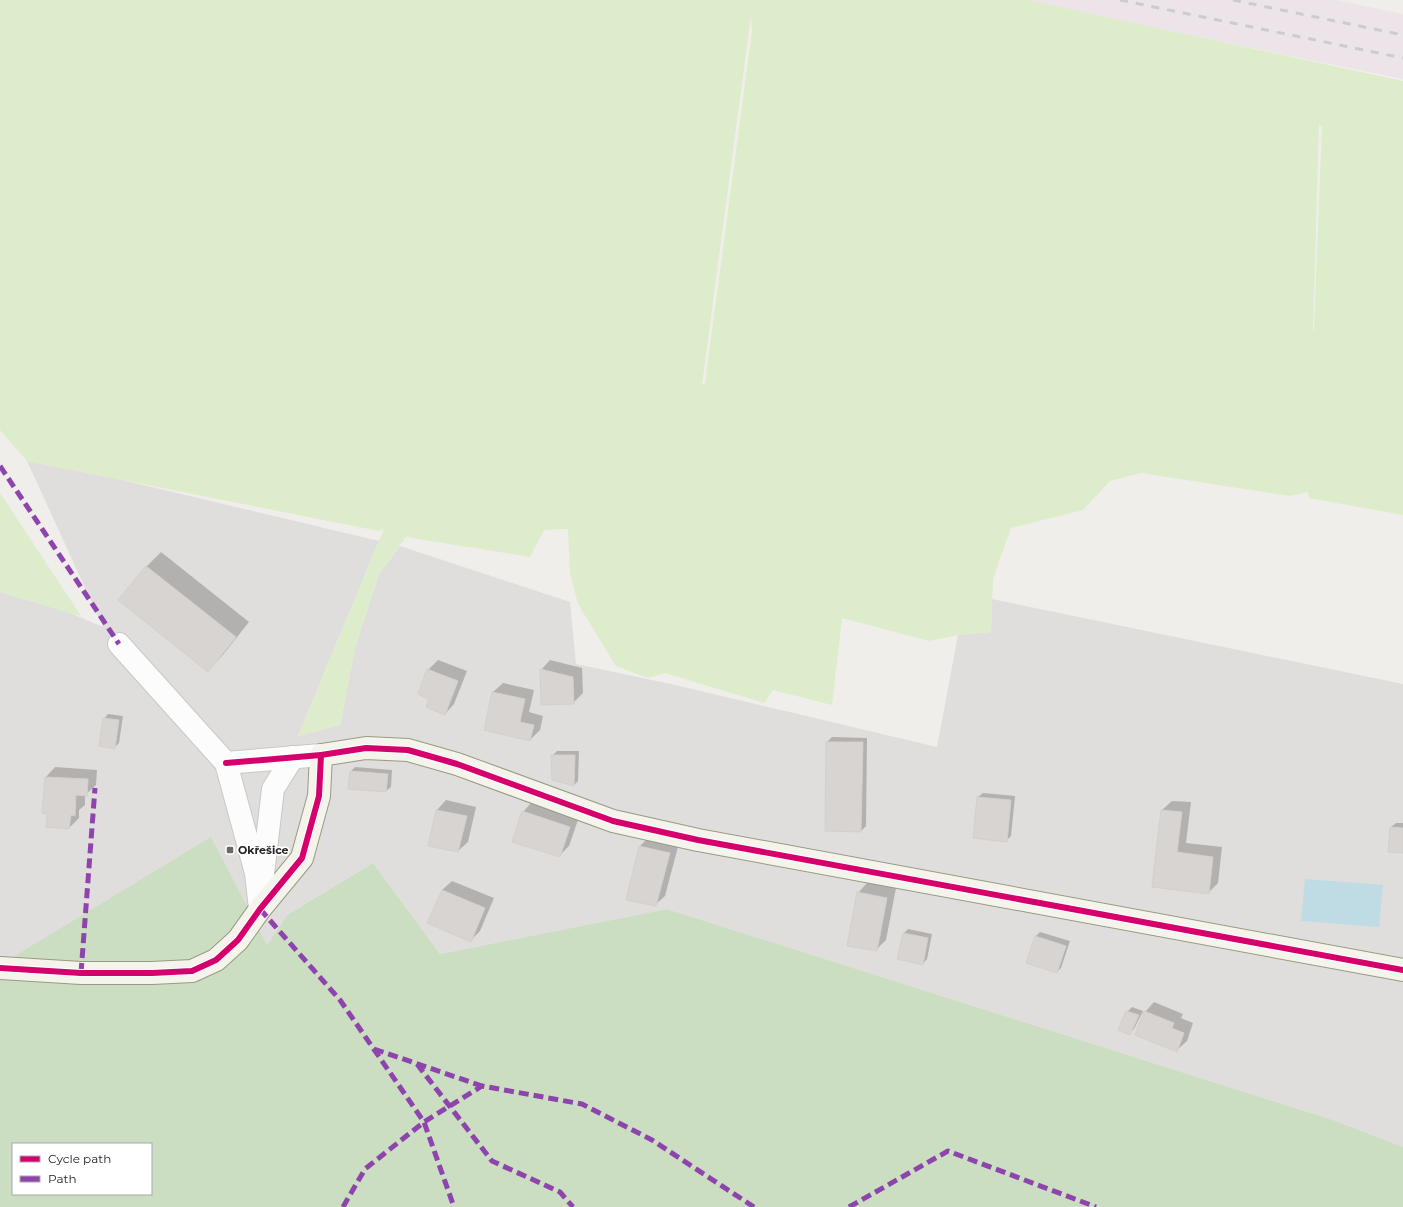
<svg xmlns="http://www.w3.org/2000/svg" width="1403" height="1207" viewBox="0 0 1403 1207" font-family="Montserrat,sans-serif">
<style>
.residential{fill:#dfdedc}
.industrial{fill:#ede4e9}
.grass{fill:#ddeccb;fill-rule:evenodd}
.forest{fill:#cbdec1;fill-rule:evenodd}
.water{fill:#bfdbe3}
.shadow{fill:#0003}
.building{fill:#d7d4d2;stroke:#d3d0cc}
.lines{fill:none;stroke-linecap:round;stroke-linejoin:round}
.street-casing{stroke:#c9c8c7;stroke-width:24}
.secondary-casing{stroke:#999a82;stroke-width:24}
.street{stroke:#fdfcfc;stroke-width:22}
.secondary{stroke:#f4f4ed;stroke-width:22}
.rail{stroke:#ccc;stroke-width:3;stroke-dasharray:8 8;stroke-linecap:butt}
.quiet{stroke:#8e44ad;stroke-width:5;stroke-dasharray:10 5;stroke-linecap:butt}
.cycleway-casing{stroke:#fff;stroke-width:8}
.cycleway{stroke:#d6006c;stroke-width:6}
.poi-dot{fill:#6a6968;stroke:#fff;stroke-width:1.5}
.labels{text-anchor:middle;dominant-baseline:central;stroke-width:3.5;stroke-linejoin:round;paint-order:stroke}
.poi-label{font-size:11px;font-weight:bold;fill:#222;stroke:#fff;text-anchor:start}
</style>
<rect width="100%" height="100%" fill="#f0eeeb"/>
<!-- residential -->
<polygon class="residential" points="27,461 118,479 379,541 298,736 340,725 355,648 379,574 400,546 570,602 576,664 671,684 937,747 958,635 991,632 992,599 1403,684 1403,1147 1333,1120 667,909 440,954 373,863 287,915 267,945 0,965 0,592 68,612 103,627"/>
<!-- industrial -->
<polygon class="industrial" points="1018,0 1336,0 1403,14 1403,79"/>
<!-- grass -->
<g class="grass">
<path d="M0 0H1027L1403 81V515L1309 498 1308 492 1290 496 1141 473 1110 481 1083 510 1011 528 993 579 991 632 958 635 929 641 842 618 832 705 773 690 764 703 665 673 648 678 616 666 578 604 570 573 568 529 544 530 530 557 406 537 379 574 355 648 340 725 298 736 384 529 379 531 27 461 0 430ZM751 15 752 31 705 383 702 385ZM1319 125 1322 126 1314 330H1313Z"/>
<polygon points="0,493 8,505 81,616 0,592"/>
</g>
<!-- forest -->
<path class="forest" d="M211 837 267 945 287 915 373 863 440 954 667 909 1333 1120 1403 1147V1207H0V965ZM13 1144H151V1194H13Z"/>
<!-- water -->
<polygon class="water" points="1305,879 1383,885 1379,927 1301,921"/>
<!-- shadow -->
<g class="shadow">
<polygon points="161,552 249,622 222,656 208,670 120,600 147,566"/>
<polygon points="438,660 467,671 454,704 445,714 431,698 428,670"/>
<polygon points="550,660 582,668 583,693 573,703 541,670"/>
<polygon points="503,683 534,690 529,712 543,716 540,730 530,740 485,729 493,692"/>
<polygon points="108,714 123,716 119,743 114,748 104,719"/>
<polygon points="832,737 867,738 866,826 861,831 826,830 827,742"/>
<polygon points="557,751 579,751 578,781 574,785 552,756"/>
<polygon points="55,767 97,770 96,785 85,795 85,805 79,810 79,818 69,828 48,813 46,777"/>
<polygon points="355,767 392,770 391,787 386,791 351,771"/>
<polygon points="983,793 1015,796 1011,836 1006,841 978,797"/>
<polygon points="446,800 476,807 468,842 458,851 429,845 437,810"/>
<polygon points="1172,801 1191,802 1186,843 1222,847 1218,883 1208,893 1154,886 1162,810"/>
<polygon points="532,802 579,817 569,846 559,856 523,812"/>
<polygon points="1396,823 1403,823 1403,852 1391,827"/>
<polygon points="650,836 679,843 665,896 655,905 627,899 640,846"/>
<polygon points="452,881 494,898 480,931 471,940 442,890"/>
<polygon points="867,883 896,888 886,940 876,950 858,893"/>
<polygon points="908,929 932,934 927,959 923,964 904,933"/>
<polygon points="1040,932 1070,941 1061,968 1057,972 1027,963 1036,936"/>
<polygon points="1154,1002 1183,1014 1181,1018 1193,1023 1187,1041 1177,1050 1145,1012"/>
<polygon points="1132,1007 1143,1011 1134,1029 1130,1033 1127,1012"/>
</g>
<!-- building -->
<g class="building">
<polygon points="146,566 236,637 208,672 118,600"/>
<polygon points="427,669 458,681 445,715 426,707 429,699 418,694"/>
<polygon points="540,669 573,677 574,704 541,705"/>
<polygon points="492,692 525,699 520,722 534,725 530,741 484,730"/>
<polygon points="103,718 119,720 115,749 99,746"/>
<polygon points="826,742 863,742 861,832 825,831"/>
<polygon points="551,755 575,755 574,786 552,780"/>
<polygon points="350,771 388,774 386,792 348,789"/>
<polygon points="45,777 88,779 87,796 76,795 75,816 71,815 69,829 46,827 47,814 42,813"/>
<polygon points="977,797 1011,800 1007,842 973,838"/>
<polygon points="436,810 467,816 458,852 428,846"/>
<polygon points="1161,810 1182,812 1177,852 1213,857 1209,894 1152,887"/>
<polygon points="522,811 570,827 560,857 512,842"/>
<polygon points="1390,827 1403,828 1403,853 1388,852"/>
<polygon points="639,846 670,853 656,906 626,900"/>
<polygon points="442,890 485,908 471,942 427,923"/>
<polygon points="857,892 887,898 877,951 847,946"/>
<polygon points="903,933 928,938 923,965 897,959"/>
<polygon points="1035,936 1066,946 1057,973 1026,963"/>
<polygon points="1126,1011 1139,1015 1130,1035 1118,1030"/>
<polygon points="1144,1011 1174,1023 1172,1028 1184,1033 1177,1052 1135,1035"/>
</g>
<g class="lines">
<!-- street casing -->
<g class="street-casing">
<g id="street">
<polyline points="119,644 226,763 256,873 260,909"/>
<polyline points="226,763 321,755"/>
<polyline points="263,874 273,789 293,757"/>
</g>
</g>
<!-- secondary casing -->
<g class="secondary-casing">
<polyline id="secondary" points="0,968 81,973 152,973 192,971 216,960 238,940 260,909 302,858 319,796 321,755 366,748 408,750 457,764 613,821 698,840 1403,970"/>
</g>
<!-- street -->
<use href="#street" class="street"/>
<!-- secondary -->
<use href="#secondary" class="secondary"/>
<!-- rail -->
<g class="rail">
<polyline points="1120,0 1403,58"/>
<polyline points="1233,0 1403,35"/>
</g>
<!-- quiet -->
<g class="quiet">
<polyline points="0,466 119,644"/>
<polyline points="260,909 340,1000 424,1122 454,1207"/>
<polyline points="81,973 95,788"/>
<polyline points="374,1049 482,1086"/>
<polyline points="417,1064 492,1161 560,1192 573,1207"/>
<polyline points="343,1207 365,1169 424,1122 482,1086 582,1104 652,1140 754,1207"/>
<polyline points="849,1207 948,1151 1096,1207"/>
</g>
<!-- cycleway casing -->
<g class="cycleway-casing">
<g id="cycleway">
<polyline points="226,763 321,755 366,748 408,750 457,764 613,821 698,840 1403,970"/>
<polyline points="0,968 81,973 152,973 192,971 216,960 238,940 260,909 302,858 319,796 321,755"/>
</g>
</g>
<!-- cycleway -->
<use href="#cycleway" class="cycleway"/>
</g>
<!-- markers -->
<rect class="poi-dot" x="226" y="846" width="8" height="8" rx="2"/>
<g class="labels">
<!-- poi labels -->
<g class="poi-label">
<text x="238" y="850">Okřešice</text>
</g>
</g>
<!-- legend -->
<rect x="12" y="1143" width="140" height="52" fill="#ffffff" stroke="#a7a7a7"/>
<rect x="20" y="1156" width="20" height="6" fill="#d6006c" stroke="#a7a7a7"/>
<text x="48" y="1163" font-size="12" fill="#222222">Cycle path</text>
<rect x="20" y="1176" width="20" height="6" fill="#8e44ad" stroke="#a7a7a7"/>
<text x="48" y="1183" font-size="12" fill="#222222">Path</text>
</svg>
